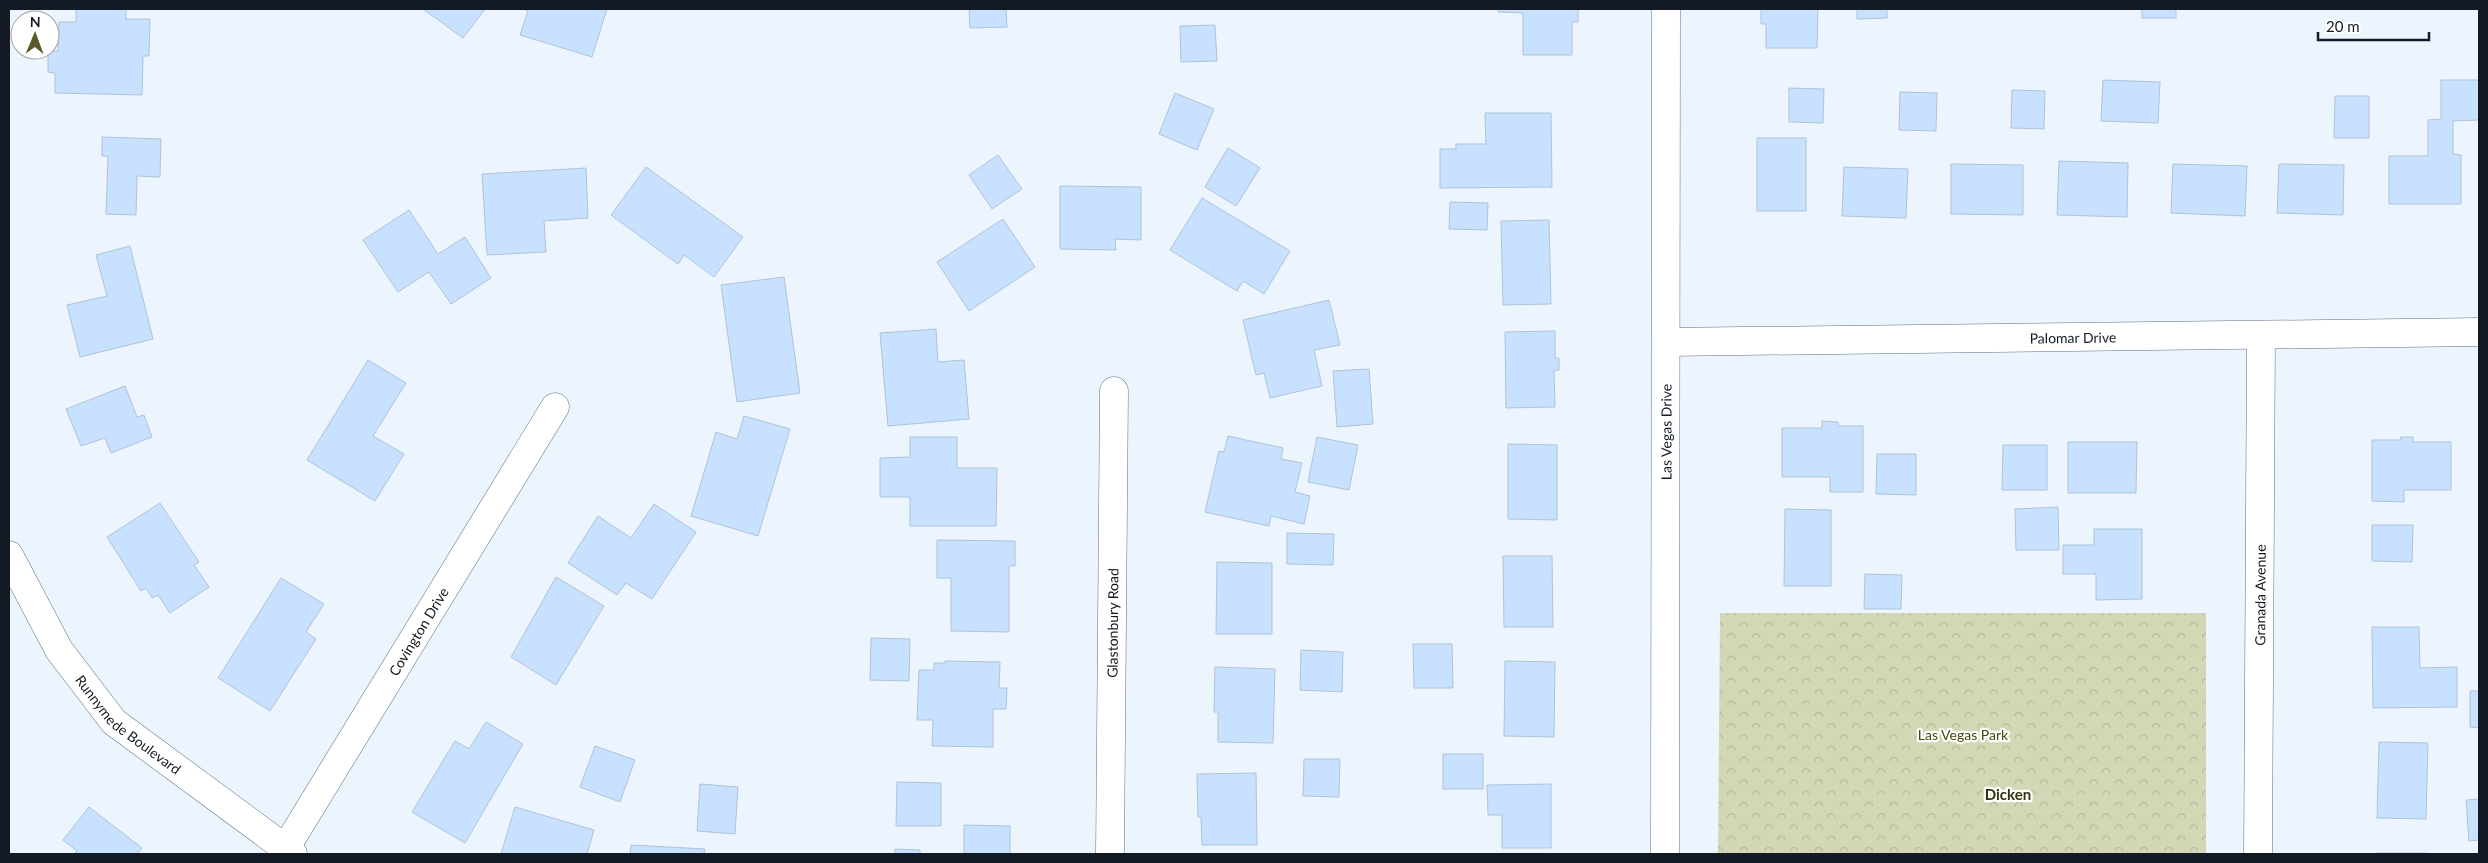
<svg xmlns="http://www.w3.org/2000/svg" width="2488" height="863" viewBox="0 0 2488 863" font-family="Lato,sans-serif">
<style>
.park{fill:url(#park-crowns)}
.building{fill:#c8e1fe;stroke:#aec3da}
.lines{fill:none;stroke-linecap:round;stroke-linejoin:round}
.street-casing{stroke:#5d7085;stroke-width:29}
.street{stroke:#fff;stroke-width:28}
.labels{text-anchor:middle;dominant-baseline:central;stroke-width:4.5;stroke-linejoin:round;paint-order:stroke}
.street-label{font-size:14px;fill:#131a23;stroke:#fff}
.park-label{font-size:14px;fill:#46470c;stroke:#fff}
.neighbourhood-label{font-size:15px;font-weight:bold;fill:#33340b;stroke:#fff}
</style>
<defs>
<pattern id="park-crowns" width="20" height="18" patternUnits="userSpaceOnUse" patternTransform="scale(1.25)"><rect width="20" height="18" fill="#d4d7b6"/><path d="M2 6a3 3 0 1 1 6 0M12 15a3 3 0 1 1 6 0" fill="none" stroke="#b5b89c"/></pattern>
</defs>
<rect width="100%" height="100%" fill="#ecf5fe"/>
<!-- park -->
<polygon class="park" points="1720,613 2206,613 2206,854 1718,854"/>
<!-- building -->
<g class="building">
<polygon points="76,9 126,9 126,19 150,19 149,56 143,56 142,95 55,93 55,73 48,72 48,51 58,51 59,22 76,22"/>
<polygon points="423,9 485,9 463,38"/>
<polygon points="523,9 607,9 592,57 520,35 528,11"/>
<polygon points="969,9 1006,9 1007,27 970,28"/>
<polygon points="1498,9 1578,9 1578,22 1572,22 1572,55 1523,55 1523,13 1498,12"/>
<polygon points="1761,9 1818,9 1817,48 1766,48 1766,24 1761,24"/>
<polygon points="1857,9 1887,9 1887,18 1857,19"/>
<rect x="2142" y="9" width="34" height="9"/>
<polygon points="1215,25 1217,61 1181,62 1180,26"/>
<polygon points="2103,80 2160,82 2158,123 2101,121"/>
<polygon points="2441,80 2479,80 2479,120 2453,121 2453,154 2461,155 2461,204 2389,204 2389,156 2428,156 2428,120 2441,119"/>
<polygon points="1789,88 1824,89 1823,123 1789,122"/>
<polygon points="2012,90 2045,91 2044,129 2011,128"/>
<polygon points="1900,92 1937,93 1936,131 1899,130"/>
<polygon points="1175,93 1214,109 1197,150 1159,134"/>
<polygon points="2335,96 2369,96 2369,138 2334,138"/>
<polygon points="1485,113 1551,113 1552,187 1440,188 1440,149 1456,149 1456,144 1486,144"/>
<polygon points="102,137 161,139 160,177 137,176 136,215 106,214 108,156 102,156"/>
<rect x="1757" y="138" width="49" height="73"/>
<polygon points="1228,148 1260,168 1236,206 1205,187"/>
<polygon points="998,155 1022,189 992,209 969,175"/>
<polygon points="2059,161 2128,163 2127,217 2057,215"/>
<polygon points="1951,164 2023,165 2023,215 1951,214"/>
<polygon points="2173,164 2247,166 2245,216 2171,213"/>
<polygon points="2279,164 2344,165 2343,215 2277,213"/>
<polygon points="646,167 743,237 714,277 684,255 678,264 611,215"/>
<polygon points="1844,167 1908,169 1906,218 1842,216"/>
<polygon points="586,168 588,218 544,221 546,252 487,255 482,174"/>
<polygon points="1060,186 1141,187 1141,240 1115,239 1116,250 1060,249"/>
<polygon points="1202,198 1290,251 1264,294 1243,281 1237,291 1170,250"/>
<polygon points="1450,202 1488,203 1487,230 1449,229"/>
<polygon points="409,210 438,254 465,237 491,278 451,304 429,272 398,292 363,240"/>
<polygon points="1003,219 1035,267 969,311 937,262"/>
<polygon points="1549,220 1551,304 1503,305 1501,221"/>
<polygon points="130,246 153,339 80,357 67,305 107,296 96,255"/>
<polygon points="784,277 800,393 737,402 721,285"/>
<polygon points="1329,300 1340,345 1314,350 1322,386 1270,398 1264,373 1256,375 1243,320"/>
<polygon points="936,329 938,362 964,360 969,419 888,426 880,333"/>
<polygon points="1555,331 1555,358 1559,358 1559,370 1554,371 1555,407 1506,408 1505,332"/>
<polygon points="368,360 406,383 373,436 404,454 375,501 307,460"/>
<polygon points="1369,369 1373,424 1337,427 1333,371"/>
<polygon points="125,386 137,417 144,415 152,437 111,453 105,438 81,446 66,409"/>
<polygon points="744,416 790,429 758,536 691,516 716,432 737,439"/>
<polygon points="1822,421 1838,422 1838,426 1863,426 1863,492 1830,492 1830,477 1782,477 1782,428 1822,428"/>
<polygon points="1228,436 1283,448 1281,459 1302,463 1295,492 1310,496 1304,524 1271,516 1269,526 1205,512 1219,451 1224,452"/>
<polygon points="910,437 957,437 957,468 997,468 996,526 910,526 910,497 880,497 880,458 910,457"/>
<polygon points="1317,437 1358,445 1349,490 1308,482"/>
<polygon points="2400,437 2413,437 2413,442 2451,442 2451,490 2404,490 2404,502 2372,501 2372,440 2401,440"/>
<polygon points="2068,442 2137,442 2136,493 2068,493"/>
<polygon points="1508,444 1557,445 1557,520 1508,519"/>
<polygon points="2003,445 2047,445 2047,490 2002,490"/>
<polygon points="1877,454 1916,454 1916,495 1876,494"/>
<polygon points="160,503 199,562 194,565 209,587 170,613 158,595 152,598 146,588 141,591 107,537"/>
<polygon points="654,504 696,532 652,599 626,583 617,595 568,563 598,516 631,538"/>
<polygon points="2058,507 2059,550 2016,550 2015,509"/>
<polygon points="1785,509 1831,510 1831,586 1784,586"/>
<polygon points="2372,525 2413,525 2412,562 2372,561"/>
<polygon points="2094,529 2142,529 2142,599 2096,600 2096,574 2063,574 2063,545 2094,545"/>
<polygon points="1287,533 1334,534 1333,565 1287,564"/>
<polygon points="937,540 1015,541 1015,566 1009,566 1009,632 951,631 951,578 937,578"/>
<polygon points="1503,556 1552,556 1553,627 1504,627"/>
<polygon points="1217,562 1272,563 1272,634 1216,634"/>
<polygon points="1865,574 1902,575 1901,609 1864,609"/>
<polygon points="556,577 604,606 556,685 511,657"/>
<polygon points="281,578 324,604 306,632 316,639 270,711 218,678"/>
<polygon points="2372,627 2419,627 2420,668 2457,667 2457,707 2373,708"/>
<polygon points="871,638 910,639 909,681 870,680"/>
<polygon points="1413,644 1452,644 1453,688 1414,688"/>
<polygon points="1301,650 1343,652 1342,692 1300,690"/>
<polygon points="945,661 1000,662 999,688 1007,688 1006,709 993,709 993,747 932,746 933,720 917,720 919,670 934,670 934,663 945,663"/>
<polygon points="1505,661 1555,662 1554,737 1504,736"/>
<polygon points="1215,667 1275,669 1273,743 1218,742 1218,712 1214,712"/>
<polygon points="2470,691 2479,691 2479,728 2470,727"/>
<polygon points="486,722 523,744 465,843 412,812 455,741 469,749"/>
<polygon points="2379,742 2428,743 2426,819 2377,818"/>
<polygon points="595,746 635,760 620,802 580,787"/>
<rect x="1443" y="754" width="40" height="35"/>
<polygon points="1304,759 1340,759 1339,797 1303,796"/>
<polygon points="1256,773 1257,845 1202,845 1201,817 1198,817 1197,774"/>
<polygon points="897,782 941,783 941,826 896,826"/>
<polygon points="700,784 738,787 735,834 697,831"/>
<polygon points="1551,784 1551,848 1502,848 1502,815 1488,815 1487,785"/>
<polygon points="2479,799 2479,840 2469,841 2466,800"/>
<polygon points="89,807 142,848 137,854 74,854 77,851 63,840"/>
<polygon points="515,807 594,830 587,854 501,854"/>
<polygon points="964,825 1010,826 1010,854 964,854"/>
<polygon points="631,845 705,849 704,854 630,854"/>
<polygon points="895,849 920,850 920,854 895,854"/>
<rect x="2376" y="853" width="50" height="1"/>
</g>
<g class="lines">
<!-- street casing -->
<g class="street-casing">
<g id="street">
<path id="s1" d="M1667 342 2479 332"/>
<path id="s2" d="M9 555 59 650 114 722 293 854"/>
<path id="s3" d="M282 854 555 407"/>
<path id="s4" d="M1110 854 1114 391"/>
<path id="s5" d="M1665 854 1666 9"/>
<path id="s6" d="M2258 854 2261 336"/>
</g>
</g>
<!-- street -->
<use href="#street" class="street"/>
</g>
<g class="labels">
<!-- street labels -->
<g class="street-label">
<text stroke="none"><textPath href="#s1" startOffset="406">Palomar Drive</textPath></text>
<text stroke="none"><textPath href="#s5" startOffset="422">Las Vegas Drive</textPath></text>
<text stroke="none"><textPath href="#s6" startOffset="259">Granada Avenue</textPath></text>
<text stroke="none"><textPath href="#s4" startOffset="231">Glastonbury Road</textPath></text>
<text stroke="none"><textPath href="#s3" startOffset="261">Covington Drive</textPath></text>
<text stroke="none"><textPath href="#s2" startOffset="210">Runnymede Boulevard</textPath></text>
</g>
<!-- park labels -->
<g class="park-label">
<text x="1963" y="734">Las Vegas Park</text>
</g>
<!-- neighbourhood labels -->
<g class="neighbourhood-label">
<text x="2008" y="794">Dicken</text>
</g>
</g>
<!-- border -->
<rect width="2488" height="863" fill="none" stroke="#131a23" stroke-width="20"/>
<!-- north arrow -->
<g transform="translate(35 35) rotate(1)"><circle r="24" fill="#ffffff" stroke="#a1a3a7"/>
<path d="M0-4L9 19L0 12L-9 19Z" fill="#585a28"/>
<text y="-8" font-size="14" font-weight="bold" text-anchor="middle" fill="#131a23">N</text>
</g>
<!-- scale -->
<path d="M2318 32v8h111v-8" fill="none" stroke="#131a23" stroke-width="2.5"/>
<text x="2326" y="32" font-size="15" fill="#131a23" stroke="#ffffff" stroke-width="4" paint-order="stroke">20 m</text>
</svg>
